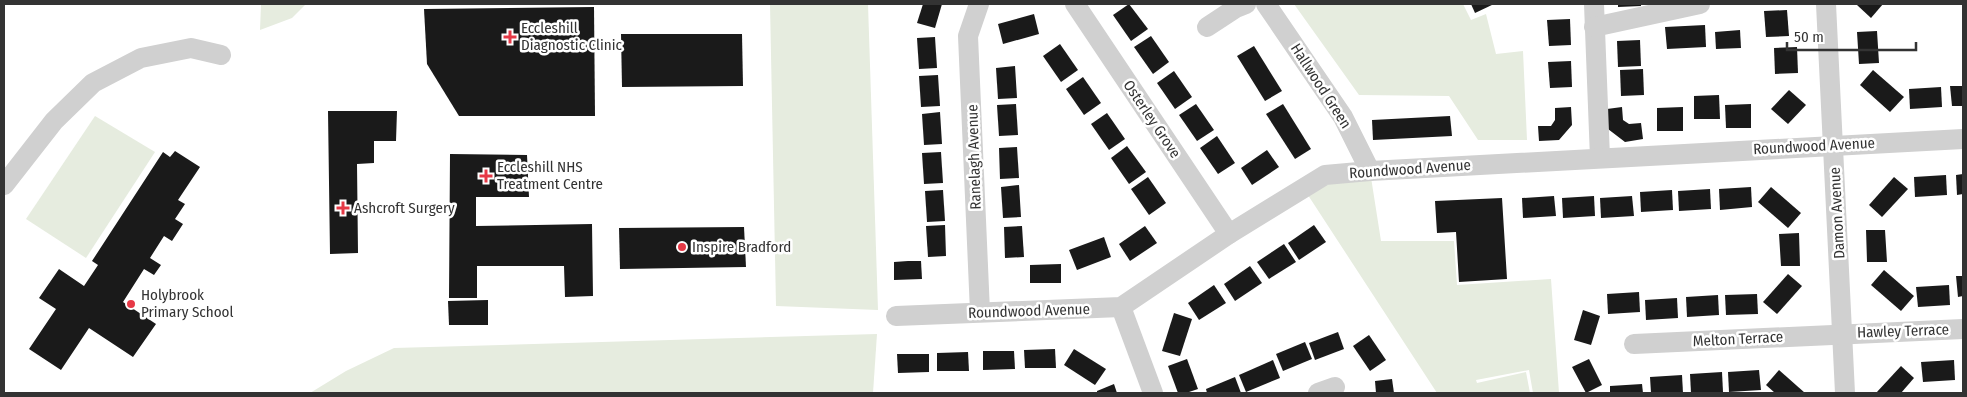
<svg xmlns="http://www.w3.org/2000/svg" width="1967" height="397" viewBox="0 0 1967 397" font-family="'Fira Sans Condensed',sans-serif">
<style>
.green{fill:#e6ecdf}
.building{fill:#1a1a1a}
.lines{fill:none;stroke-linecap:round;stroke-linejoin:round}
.street{stroke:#d0d0d0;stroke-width:20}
.poi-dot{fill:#e63946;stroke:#fff;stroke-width:2}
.labels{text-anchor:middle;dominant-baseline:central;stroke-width:5;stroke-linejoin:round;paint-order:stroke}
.poi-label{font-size:15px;fill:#333;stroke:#fff;text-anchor:start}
.street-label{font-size:15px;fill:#333;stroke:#fff}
</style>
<rect width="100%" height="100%" fill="#fff"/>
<!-- green -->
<g class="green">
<polygon points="261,4 306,4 292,18 260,30"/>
<polygon points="770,4 868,4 878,310 776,306"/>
<polygon points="1294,4 1463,4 1471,20 1486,14 1496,54 1523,51 1527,140 1478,140 1449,96 1359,95"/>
<polygon points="95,116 155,152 86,258 26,219"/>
<polygon points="1370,171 1381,241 1454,241 1457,285 1551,279 1559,393 1533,393 1529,370 1476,380 1477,383 1526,372 1530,393 1437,393 1304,189"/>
<polygon points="877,334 873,393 310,393 346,371 394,348"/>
</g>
<!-- building -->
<g class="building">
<polygon points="923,4 942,4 935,28 917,23"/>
<polygon points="1129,4 1148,29 1131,41 1113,15"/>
<polygon points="1471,4 1494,4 1475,13"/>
<polygon points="1618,4 1641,4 1641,6 1618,7"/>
<polygon points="1859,4 1883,4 1871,18 1857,5"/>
<polygon points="594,7 595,116 459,116 427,64 424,9"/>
<polygon points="1787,10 1789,36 1766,37 1764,11"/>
<polygon points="1034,14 1039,34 1003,44 998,24"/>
<polygon points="1570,19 1571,45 1549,46 1547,20"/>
<polygon points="1705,25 1706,47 1667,49 1665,27"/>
<polygon points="1740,30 1741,48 1716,49 1715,32"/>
<polygon points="1877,31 1879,63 1859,64 1857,32"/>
<polygon points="621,34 742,34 743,86 622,87"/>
<polygon points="1151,36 1169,62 1153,74 1134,47"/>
<polygon points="935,37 937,68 919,69 917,38"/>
<polygon points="1640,40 1641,66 1618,67 1617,41"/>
<polygon points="1060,44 1078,70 1061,82 1043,56"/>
<polygon points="1254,46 1282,91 1265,101 1237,56"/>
<polygon points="1797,47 1798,73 1775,74 1774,48"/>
<polygon points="1571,61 1572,87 1550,88 1548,62"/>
<polygon points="1015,66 1017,98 998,99 996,68"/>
<polygon points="1643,69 1644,95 1621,96 1620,70"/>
<polygon points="1873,70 1904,97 1890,112 1860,85"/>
<polygon points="1174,71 1192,97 1175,109 1157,83"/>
<polygon points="938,75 940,106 921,107 919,76"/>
<polygon points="1083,77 1101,103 1084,115 1066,89"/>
<polygon points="1950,86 1963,86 1963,106 1952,106"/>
<polygon points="1941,87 1942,107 1910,109 1909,89"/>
<polygon points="1789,90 1806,105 1788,124 1771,109"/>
<polygon points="1719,95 1720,119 1694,119 1694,96"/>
<polygon points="1016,104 1018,135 999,136 997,105"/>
<polygon points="1196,104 1214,130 1197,141 1179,115"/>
<polygon points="1283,104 1311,149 1295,159 1266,114"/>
<polygon points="1751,104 1751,128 1726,128 1725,105"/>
<polygon points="1571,107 1572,125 1559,140 1539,141 1538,126 1551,126 1555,120 1555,108"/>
<polygon points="1622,107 1623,120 1629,124 1641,123 1643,139 1625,142 1608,129 1607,109"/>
<polygon points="1683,107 1683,131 1657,131 1657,108"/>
<polygon points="328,111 397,111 396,141 374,141 374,163 357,164 358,253 330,254"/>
<polygon points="940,112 942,144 924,145 922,114"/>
<polygon points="1107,113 1125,139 1109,150 1091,124"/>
<polygon points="1450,116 1452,136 1373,140 1372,120"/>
<polygon points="1217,136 1235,163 1218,174 1200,148"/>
<polygon points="1127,146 1146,172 1129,184 1111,158"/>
<polygon points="1017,147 1019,178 1000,179 999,148"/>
<polygon points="1267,150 1279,167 1252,185 1241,168"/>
<polygon points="175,151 200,167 178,200 185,204 175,219 183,224 172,241 164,236 150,258 161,265 154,275 144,269 123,302 156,324 133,357 89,328 61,370 29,349 56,309 39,298 59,269 84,286 98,265 92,261 163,152 170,157"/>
<polygon points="941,152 943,183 924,184 922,153"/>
<polygon points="450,154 527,155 529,197 476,197 476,226 592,224 593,296 565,297 564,266 477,266 477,298 449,298"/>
<polygon points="1963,174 1963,194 1957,195 1956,175"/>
<polygon points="1946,175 1947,195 1915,197 1914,177"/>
<polygon points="1148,177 1166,203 1149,215 1131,189"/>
<polygon points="1894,177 1908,189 1882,217 1869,205"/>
<polygon points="1019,185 1021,217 1003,218 1001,187"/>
<polygon points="1751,187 1752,207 1720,210 1719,189"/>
<polygon points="1771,187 1801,213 1788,228 1758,202"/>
<polygon points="1710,189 1711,209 1679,211 1678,191"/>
<polygon points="943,190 945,221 927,222 925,191"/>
<polygon points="1672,190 1673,210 1641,212 1640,192"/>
<polygon points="1554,196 1556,216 1523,218 1522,198"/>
<polygon points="1594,196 1595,216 1563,218 1562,198"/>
<polygon points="1632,196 1634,216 1601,218 1600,198"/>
<polygon points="1502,198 1507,279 1459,282 1456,232 1437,233 1435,201"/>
<polygon points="945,225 946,256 928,257 926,226"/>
<polygon points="1314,225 1326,242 1299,260 1288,243"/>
<polygon points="1022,226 1024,257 1005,258 1004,227"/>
<polygon points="1145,226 1157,243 1130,261 1119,244"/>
<polygon points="744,227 746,267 620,269 619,228"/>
<polygon points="1866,230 1885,230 1887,262 1867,262"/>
<polygon points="1799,233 1800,266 1781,266 1779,234"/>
<polygon points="1104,237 1111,257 1077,270 1069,250"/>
<polygon points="1284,244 1296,262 1269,279 1257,262"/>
<polygon points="908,261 921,261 922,279 894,280 894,262"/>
<polygon points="1061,264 1061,283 1030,283 1030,265"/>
<polygon points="1250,266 1262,283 1235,301 1224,284"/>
<polygon points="1884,270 1914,296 1901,311 1871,285"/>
<polygon points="1788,274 1802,286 1777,314 1763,302"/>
<polygon points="1956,276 1963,276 1963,296 1958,297"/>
<polygon points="1214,285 1226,303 1199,320 1188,303"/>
<polygon points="1949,285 1950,305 1918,307 1916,287"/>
<polygon points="1639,292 1640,312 1608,314 1607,294"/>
<polygon points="1757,294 1758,314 1726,315 1725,295"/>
<polygon points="1718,295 1719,315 1687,317 1686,297"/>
<polygon points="1677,298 1678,318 1646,320 1645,300"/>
<polygon points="488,300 488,325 449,325 448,301"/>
<polygon points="1583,310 1600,316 1591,345 1574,340"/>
<polygon points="1174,313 1192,319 1180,356 1162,351"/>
<polygon points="1338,332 1344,349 1315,360 1309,343"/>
<polygon points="1369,335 1386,360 1370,371 1353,346"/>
<polygon points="1305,342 1312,359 1283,371 1276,354"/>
<polygon points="1055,349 1056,368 1025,368 1024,350"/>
<polygon points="1074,349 1106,369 1095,385 1064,365"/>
<polygon points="983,351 1014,351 1015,369 983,370"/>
<polygon points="968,352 969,371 937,371 937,353"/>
<polygon points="897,354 929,354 929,372 898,373"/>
<polygon points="1187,359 1198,389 1186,393 1178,393 1168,366"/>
<polygon points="1589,359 1602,385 1586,393 1572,367"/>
<polygon points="1273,360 1280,378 1246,392 1239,375"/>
<polygon points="1954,360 1955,380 1923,382 1921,362"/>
<polygon points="1901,366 1914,378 1901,393 1876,393"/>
<polygon points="1759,370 1761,390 1729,392 1728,372"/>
<polygon points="1779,370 1805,393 1775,393 1766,385"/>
<polygon points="1722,372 1723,392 1691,393 1690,374"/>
<polygon points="1682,375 1683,393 1651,393 1650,377"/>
<polygon points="1235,377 1241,393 1207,393 1206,389"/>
<polygon points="1392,379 1394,393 1376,393 1375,381"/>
<polygon points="1114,384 1117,393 1097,393 1097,391"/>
<polygon points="1642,384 1643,393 1610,393 1610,386"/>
</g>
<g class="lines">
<!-- street -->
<g class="street">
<polyline points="979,4 968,36 980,312"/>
<polyline points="1075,4 1229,234"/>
<polyline points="1266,4 1343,117 1370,171"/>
<polyline points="1594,4 1600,158"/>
<polyline points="1826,4 1845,393"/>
<polyline points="1207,27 1236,8 1246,4"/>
<polyline points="1594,27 1700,4"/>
<polyline points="4,185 54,121 93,83 141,58 191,48 221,55"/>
<polyline points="1121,307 1153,393"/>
<polyline points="896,316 1121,307 1229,234 1325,175 1370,171 1963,139"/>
<polyline points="1634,344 1963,329"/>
<polyline points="1318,393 1335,387"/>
</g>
</g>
<!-- markers -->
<g class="poi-dot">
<path d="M507.5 29.5h5v5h5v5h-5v5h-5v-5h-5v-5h5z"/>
<path d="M483.5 168.5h5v5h5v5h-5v5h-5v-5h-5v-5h5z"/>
<path d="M340.5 200.5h5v5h5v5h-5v5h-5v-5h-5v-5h5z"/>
<circle cx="682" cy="247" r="5"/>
<circle cx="131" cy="304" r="5"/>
</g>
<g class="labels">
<!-- poi labels -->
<g class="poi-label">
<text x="521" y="28">Eccleshill<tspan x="521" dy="17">Diagnostic Clinic</tspan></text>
<text x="497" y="167">Eccleshill NHS<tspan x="497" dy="17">Treatment Centre</tspan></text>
<text x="354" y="208">Ashcroft Surgery</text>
<text x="692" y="247">Inspire Bradford</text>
<text x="141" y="295">Holybrook<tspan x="141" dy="17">Primary School</tspan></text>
</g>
<!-- street labels -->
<g class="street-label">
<text transform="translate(1321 86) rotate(57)">Hallwood Green</text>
<text transform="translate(1152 119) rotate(56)">Osterley Grove</text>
<text transform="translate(1814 146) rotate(-3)">Roundwood Avenue</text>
<text transform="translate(974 157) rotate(-92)">Ranelagh Avenue</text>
<text transform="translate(1410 169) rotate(-4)">Roundwood Avenue</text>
<text transform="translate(1837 213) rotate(-93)">Damon Avenue</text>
<text transform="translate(1029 311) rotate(-2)">Roundwood Avenue</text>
<text transform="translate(1903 331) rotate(-2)">Hawley Terrace</text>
<text transform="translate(1738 339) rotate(-3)">Melton Terrace</text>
</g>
</g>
<!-- border -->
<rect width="1967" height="397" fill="none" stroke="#333333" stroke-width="10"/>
<!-- scale -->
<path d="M1787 42v8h129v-8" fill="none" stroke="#333333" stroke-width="2.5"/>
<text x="1794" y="42" font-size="15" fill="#333333" stroke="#ffffff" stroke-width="4" paint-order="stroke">50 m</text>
</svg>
